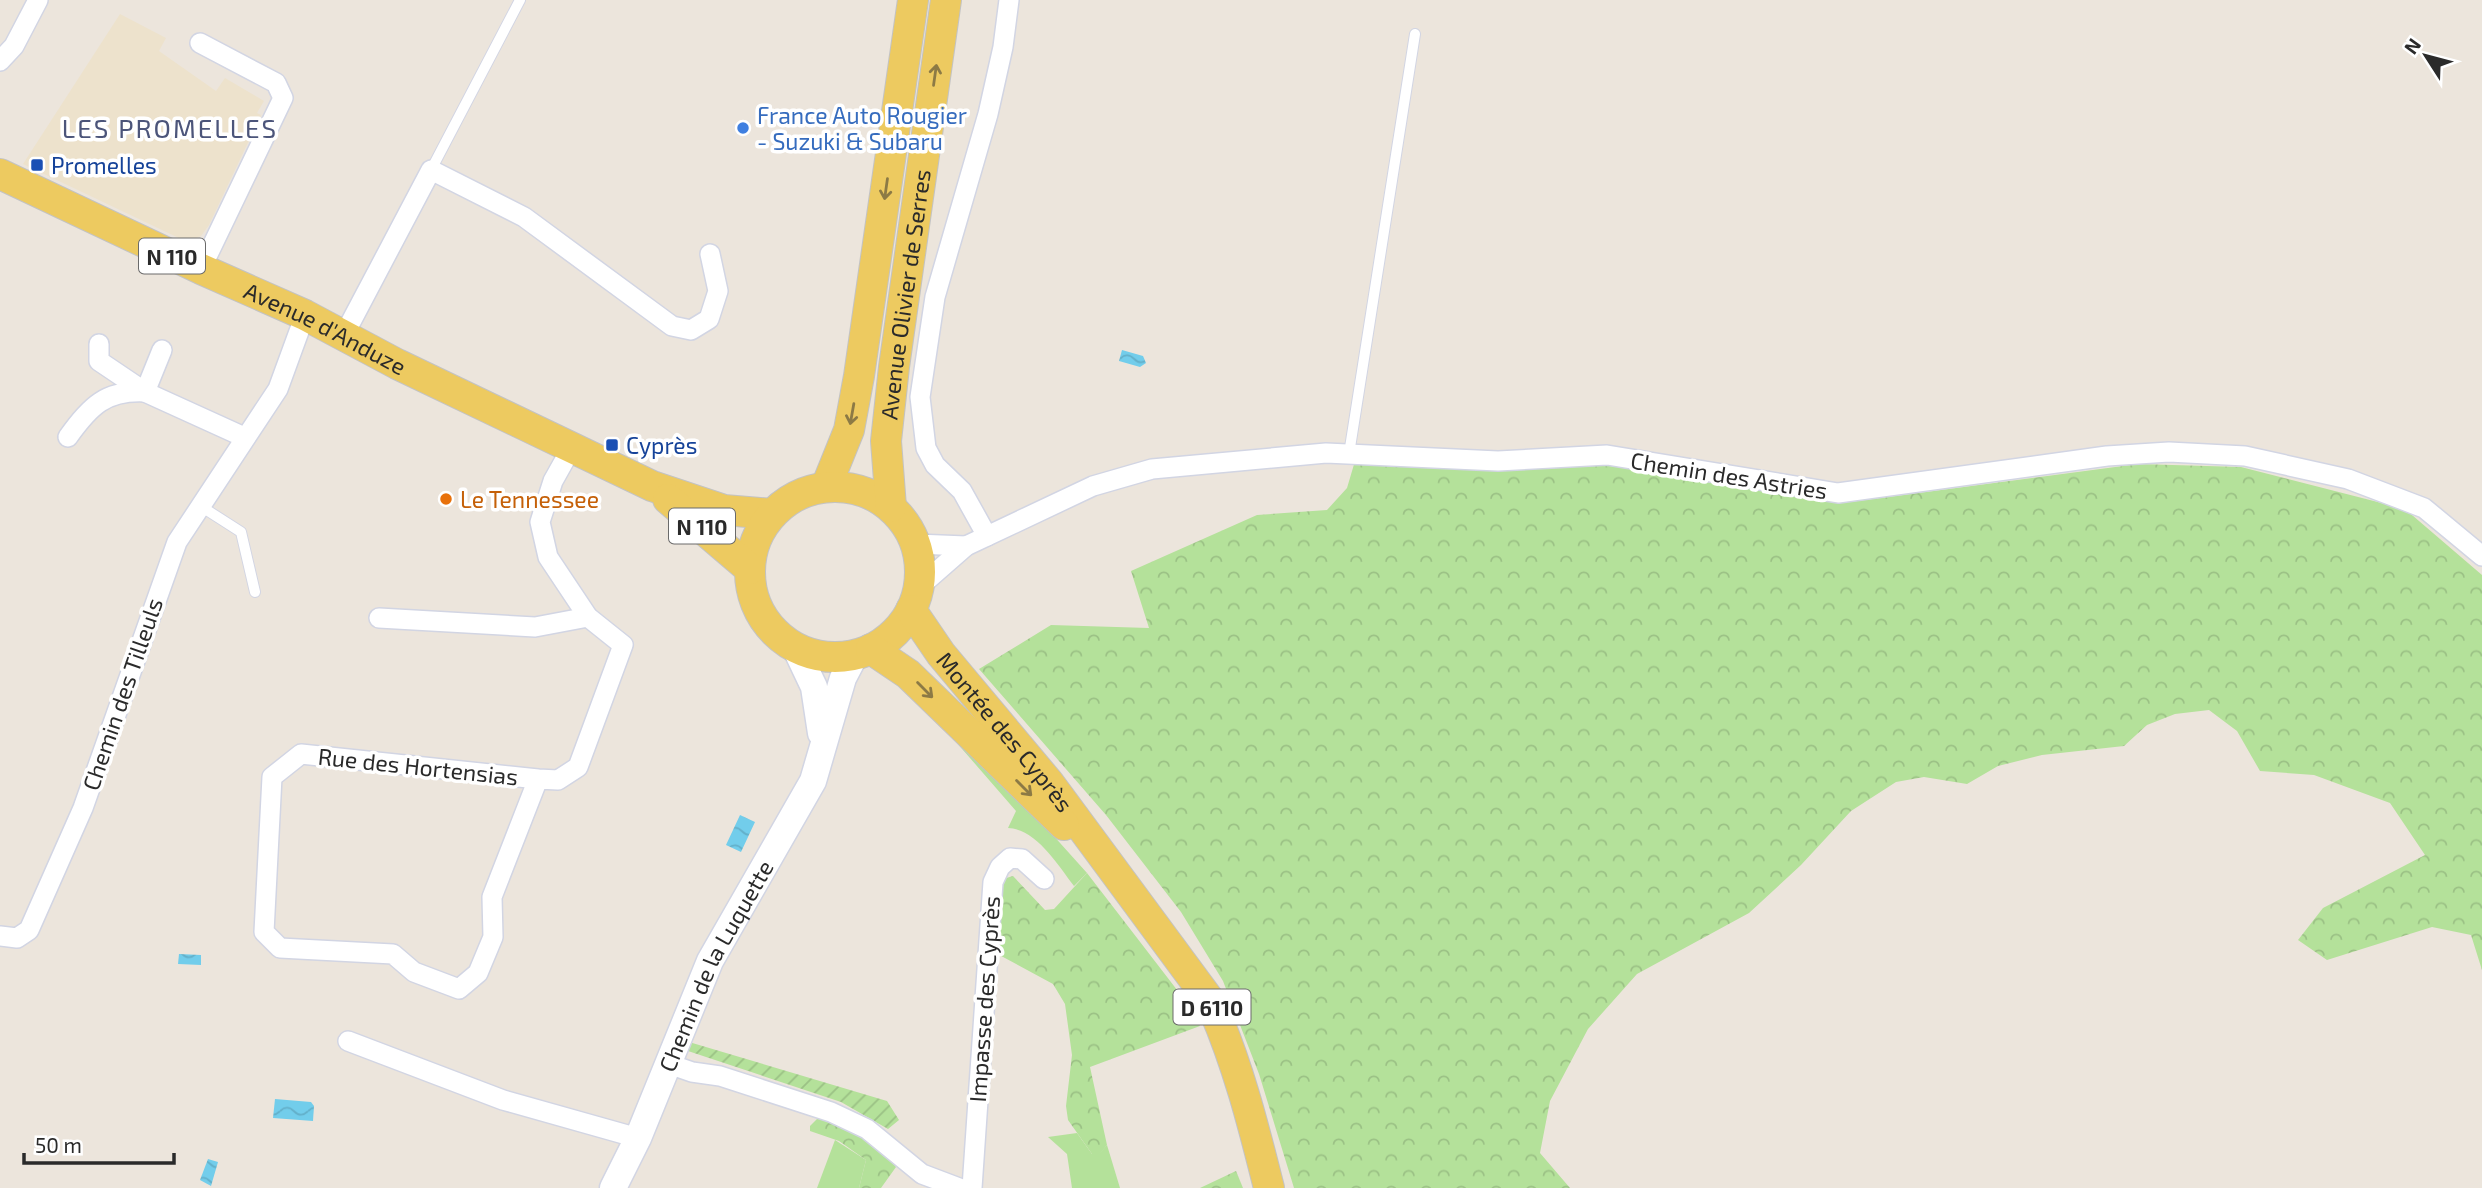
<svg xmlns="http://www.w3.org/2000/svg" width="2482" height="1188" viewBox="0 0 2482 1188" font-family="'Exo 2',sans-serif">
<style>
.education{fill:#ede2cc}
.grass{fill:#b4e19a}
.forest{fill:url(#forest-crowns)}
.garden{fill:url(#garden-furrows)}
.water{fill:url(#water-waves)}
.lines{fill:none;stroke-linecap:round;stroke-linejoin:round}
.lane-casing{stroke:#d2d5e3;stroke-width:12}
.street-casing{stroke:#d2d5e3;stroke-width:22}
.secondary-casing{stroke:#d2d5e3;stroke-width:29}
.primary-casing{stroke:#c3c3c3;stroke-width:32}
.lane{stroke:#fff;stroke-width:10}
.street{stroke:#fff;stroke-width:19}
.secondary{stroke:#fff;stroke-width:26}
.primary{stroke:#edca60;stroke-width:30}
.oneway{stroke:#8c7a45}
.shop-dot{fill:#3f7fe0;stroke:#fff;stroke-width:2.5}
.transit-dot{fill:#1a4fb4;stroke:#fff;stroke-width:2.5}
.food-dot{fill:#e8710a;stroke:#fff;stroke-width:2.5}
.labels{text-anchor:middle;dominant-baseline:central;stroke-width:7;stroke-linejoin:round;paint-order:stroke}
.shield{fill:#fff;stroke:#6a6a6a;stroke-width:2}
.shield-label{font-size:21px;font-weight:bold;fill:#2a2a2a}
.shop-label{font-size:23px;fill:#366cbe;stroke:#fff;text-anchor:start}
.transit-label{font-size:23px;fill:#164399;stroke:#fff;text-anchor:start}
.street-label{font-size:23px;fill:#2a2a2a;stroke:#fff}
.food-label{font-size:23px;fill:#c56008;stroke:#fff;text-anchor:start}
.quarter-label{font-size:26px;letter-spacing:2px;fill:#4c557a;stroke:#fff}
</style>
<defs>
<pattern id="forest-crowns" width="20" height="18" patternUnits="userSpaceOnUse" patternTransform="scale(1.75)"><rect width="20" height="18" fill="#b4e19a"/><path d="M2 6a3 3 0 1 1 6 0M12 15a3 3 0 1 1 6 0" fill="none" stroke="#9bc185"/></pattern>
<pattern id="garden-furrows" width="10" height="10" patternUnits="userSpaceOnUse" patternTransform="scale(1.75)"><rect width="10" height="10" fill="#b4e19a"/><path d="M-1 1l2-2M0 10L10 0M9 11l2-2" fill="none" stroke="#9bc185"/></pattern>
<pattern id="water-waves" width="16" height="10" patternUnits="userSpaceOnUse" patternTransform="scale(1.75)"><rect width="16" height="10" fill="#72cdeb"/><path d="M0 5q4-4 8 0t8 0" fill="none" stroke="#63b0ca"/></pattern>
</defs>
<rect width="100%" height="100%" fill="#ece5dc"/>
<!-- education -->
<polygon class="education" points="120,14 166,38 159,51 216,91 225,78 264,101 257,113 261,115 209,225 201,236 190,240 181,239 23,164"/>
<!-- grass -->
<g class="grass">
<path d="M930 712 1025 804 1087 873 1074 886C1058 865 1036 829 1008 828L1016 811Z"/>
<polygon points="1077,1133 1092,1154 1099,1154 1107,1145 1120,1188 1072,1188 1067,1154 1048,1137"/>
<polygon points="835,1140 866,1160 859,1188 817,1188"/>
</g>
<!-- forest -->
<g class="forest">
<polygon points="1355,461 1594,463 1797,497 1850,502 2138,464 2241,467 2405,509 2482,575 2482,970 2471,935 2432,927 2327,960 2298,940 2323,908 2425,855 2390,803 2314,775 2260,771 2237,731 2209,710 2175,714 2147,725 2124,746 2042,755 1998,766 1967,784 1924,777 1896,782 1851,811 1801,865 1749,913 1637,974 1588,1029 1550,1101 1540,1153 1570,1188 1294,1188 1259,1074 1223,981 1181,912 1106,815 979,669 1051,625 1149,628 1131,571 1257,515 1327,510 1347,488"/>
<polygon points="1087,873 1184,999 1200,1026 1090,1067 1107,1145 1099,1155 1092,1154 1068,1120 1066,1106 1072,1055 1065,1004 1053,984 990,950 1003,879 1013,876 1045,910 1054,909"/>
<path d="M818 1118C846 1126 882 1142 896 1167L881 1188H859L866 1160 839 1141 810 1131V1126Z"/>
<polygon points="1236,1171 1243,1188 1200,1188"/>
</g>
<!-- garden -->
<polygon class="garden" points="689,1042 887,1101 899,1120 888,1129 841,1102 688,1051"/>
<!-- water -->
<g class="water">
<polygon points="1122,350 1143,356 1146,363 1140,367 1119,361"/>
<polygon points="740,815 755,822 741,852 726,845"/>
<polygon points="179,954 201,955 201,965 178,964"/>
<polygon points="275,1099 311,1102 314,1106 313,1121 273,1118"/>
<polygon points="208,1159 218,1162 211,1186 200,1180"/>
</g>
<g class="lines">
<!-- lane casing -->
<g class="lane-casing">
<g id="lane">
<polyline points="431,170 520,0"/>
<polyline points="1349,454 1415,34"/>
<polyline points="202,507 241,532 255,592"/>
</g>
</g>
<!-- street casing -->
<g class="street-casing">
<g id="street">
<polyline points="200,43 276,83 283,98 201,269"/>
<polyline points="0,61 14,46 38,0"/>
<polyline points="344,335 431,170 524,217 672,326 691,330 709,319 718,291 710,254"/>
<polyline points="99,344 99,361 145,392 244,437"/>
<path d="M68 437C90 406 106 390 145 392L162 350"/>
<polyline points="987,536 962,491 935,465 926,448 920,397 935,297 988,114 1003,47 1009,0"/>
<polyline points="916,544 966,546"/>
<polyline points="918,588 966,546 1093,486 1152,469 1326,453 1498,461 1607,455 1838,493 2107,456 2169,452 2245,456 2348,479 2424,508 2482,556"/>
<polyline points="379,618 535,627 588,617"/>
<polyline points="538,779 301,754 272,777 264,932 280,948 393,954 414,972 459,989 478,973 493,937 492,897 538,779 558,780 578,767 623,645 588,617 548,557 540,522 553,481 572,447"/>
<polyline points="0,936 17,938 29,930 83,808 177,542 278,389 305,315"/>
<polyline points="348,1041 503,1100 638,1138"/>
<polyline points="669,1064 692,1072 720,1076 831,1112 867,1129 922,1174 959,1188"/>
<polyline points="972,1188 993,882 1000,867 1010,858 1022,859 1044,879"/>
</g>
</g>
<!-- secondary casing -->
<g class="secondary-casing">
<g id="secondary">
<polyline points="795,647 814,687 821,733"/>
<path id="s1" d="M613 1188 638 1138 710 961 813 781 843 678 855 655"/>
</g>
</g>
<!-- primary casing -->
<g class="primary-casing">
<g id="primary">
<path id="s2" d="M0 174 201 269 305 315 397 364 652 486 724 510 772 514"/>
<polyline points="826,487 849,430 859,376 913,0"/>
<circle cx="835" cy="572" r="85"/>
<polyline points="668,499 750,569"/>
<path id="s3" d="M891 507 886 441 894 367 946 0"/>
<path id="s4" d="M911 610 941 654 1049 783 1210 1001C1237 1061 1253 1124 1269 1188"/>
<polyline points="871,649 908,674 1064,825"/>
</g>
</g>
<!-- lane -->
<use href="#lane" class="lane"/>
<!-- street -->
<use href="#street" class="street"/>
<!-- secondary -->
<use href="#secondary" class="secondary"/>
<!-- primary -->
<use href="#primary" class="primary"/>
</g>
<!-- one-way arrows -->
<defs><path id="oneway-shaft" d="M-6 0H5M1.5-3L5.5 0L1.5 3" fill="none" stroke-width="1.6" stroke-linecap="round" stroke-linejoin="round" transform="scale(1.75)"/></defs>
<g class="oneway">
<use href="#oneway-shaft" transform="translate(935 75) rotate(-82)"/>
<use href="#oneway-shaft" transform="translate(886 189) rotate(98)"/>
<use href="#oneway-shaft" transform="translate(852 414) rotate(100)"/>
<use href="#oneway-shaft" transform="translate(925 690) rotate(45)"/>
<use href="#oneway-shaft" transform="translate(1024 788) rotate(45)"/>
</g>
<!-- markers -->
<circle class="shop-dot" cx="743" cy="128" r="7"/>
<g class="transit-dot">
<rect x="30" y="158" width="14" height="14" rx="3.5"/>
<rect x="605" y="438" width="14" height="14" rx="3.5"/>
</g>
<circle class="food-dot" cx="446" cy="499" r="7"/>
<g class="labels">
<!-- shield labels -->
<g class="shield">
<rect x="139" y="238.5" width="66" height="35" rx="5"/>
<rect x="669" y="508.5" width="66" height="35" rx="5"/>
<rect x="1173.5" y="989.5" width="77" height="35" rx="5"/>
</g>
<g class="shield-label">
<text x="172" y="256">N 110</text>
<text x="702" y="526">N 110</text>
<text x="1212" y="1007">D 6110</text>
</g>
<!-- shop labels -->
<g class="shop-label">
<text x="757" y="115">France Auto Rougier<tspan x="757" dy="26">- Suzuki &amp; Subaru</tspan></text>
</g>
<!-- transit labels -->
<g class="transit-label">
<text x="51" y="165">Promelles</text>
<text x="626" y="445">Cyprès</text>
</g>
<!-- street labels -->
<g class="street-label">
<text stroke="none"><textPath href="#s3" startOffset="214">Avenue Olivier de Serres</textPath></text>
<text stroke="none"><textPath href="#s2" startOffset="360">Avenue d'Anduze</textPath></text>
<text transform="translate(1729 475) rotate(9)">Chemin des Astries</text>
<text transform="translate(122 694) rotate(-71)">Chemin des Tilleuls</text>
<text stroke="none"><textPath href="#s4" startOffset="154">Montée des Cyprès</textPath></text>
<text transform="translate(418 766) rotate(6)">Rue des Hortensias</text>
<text stroke="none"><textPath href="#s1" startOffset="245">Chemin de la Luquette</textPath></text>
<text transform="translate(984 999) rotate(-86)">Impasse des Cyprès</text>
</g>
<!-- food labels -->
<g class="food-label">
<text x="460" y="499">Le Tennessee</text>
</g>
<!-- quarter labels -->
<g class="quarter-label">
<text x="170" y="127">LES PROMELLES</text>
</g>
</g>
<!-- north arrow -->
<g transform="translate(2426 56) rotate(306)" stroke="#ffffff" stroke-width="5" paint-order="stroke">
<path d="M0-5L12 26L0 18L-12 26Z" fill="#2a2a2a"/>
<text y="-10" font-size="19" font-weight="bold" text-anchor="middle" fill="#2a2a2a">N</text>
</g>
<!-- scale -->
<path d="M24 1153v10h150v-10" fill="none" stroke="#2a2a2a" stroke-width="3.5"/>
<text x="35" y="1153" font-size="21" fill="#2a2a2a" stroke="#ffffff" stroke-width="5" paint-order="stroke">50 m</text>
</svg>
